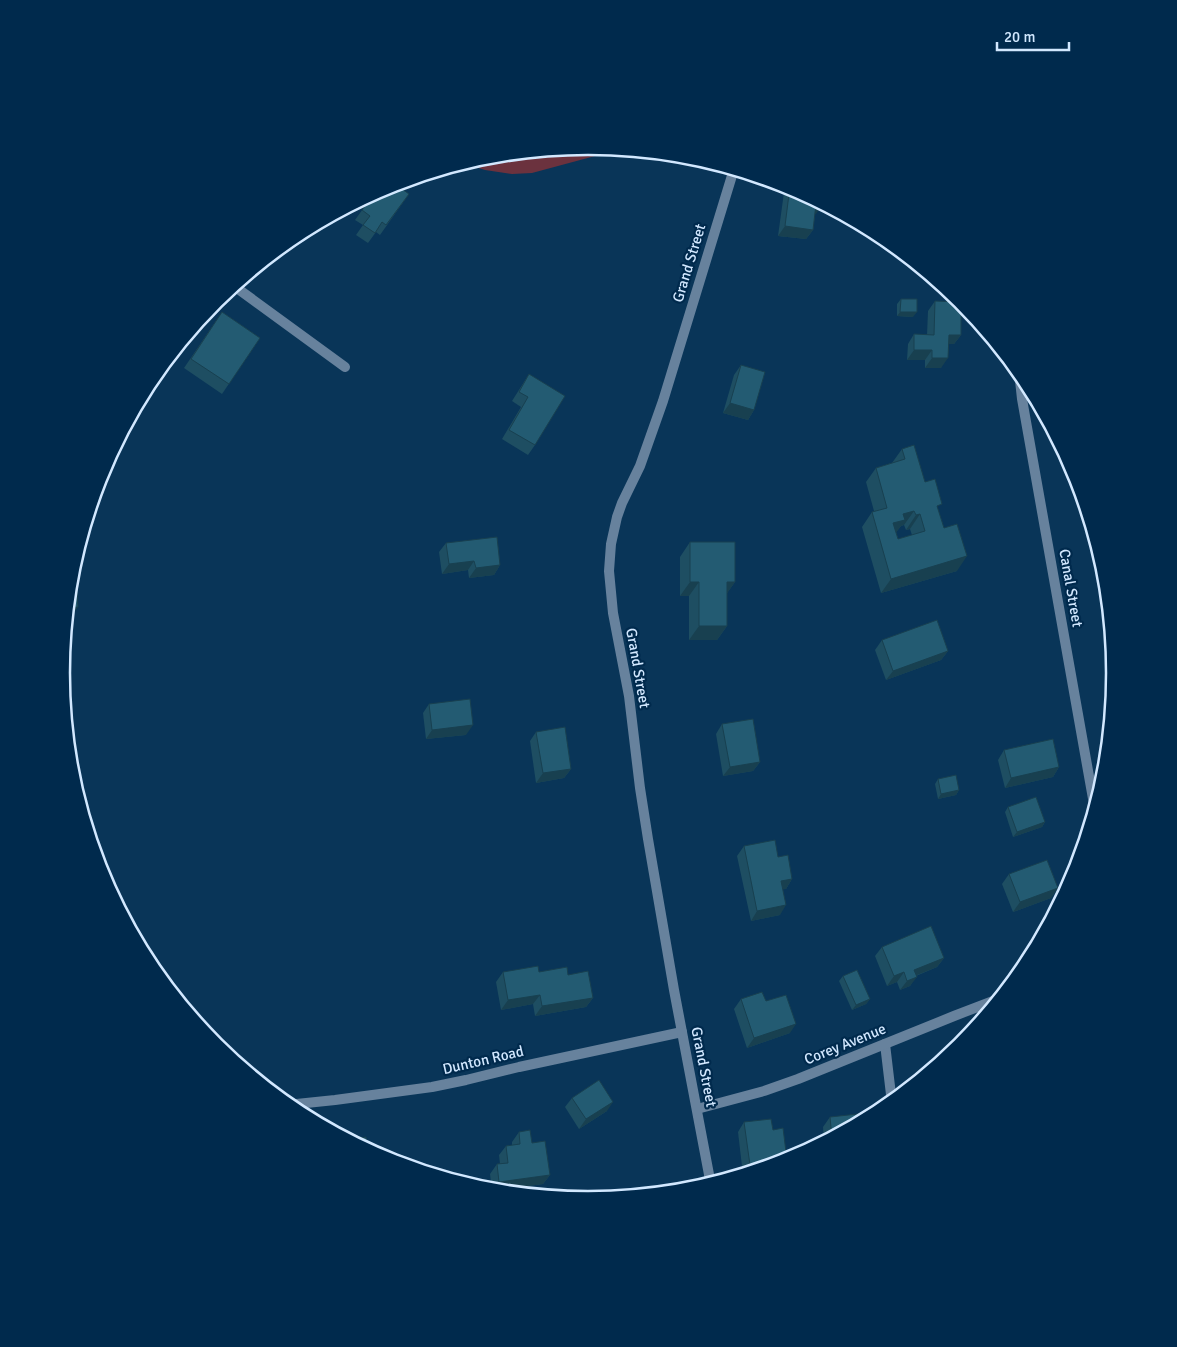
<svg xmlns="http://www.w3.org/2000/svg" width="1177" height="1347" viewBox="0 0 1177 1347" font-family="Signika,sans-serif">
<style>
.green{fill:#6b323e}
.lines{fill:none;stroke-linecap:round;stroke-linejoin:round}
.minor{stroke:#67829d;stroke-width:10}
.tertiary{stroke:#67829d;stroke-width:10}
.wall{fill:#1e4e62;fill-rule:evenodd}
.shaded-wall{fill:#184050}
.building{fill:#235b72;stroke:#184050;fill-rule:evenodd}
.labels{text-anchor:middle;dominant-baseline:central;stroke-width:4.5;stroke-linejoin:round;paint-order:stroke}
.street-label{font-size:15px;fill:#d2e8ff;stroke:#002a4d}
.rim{fill:none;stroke:#d2e8ff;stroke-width:2.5}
</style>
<rect width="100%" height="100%" fill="#093558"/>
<!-- green -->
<polygon class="green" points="589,146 621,149 532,173 512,174 485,170 463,163 486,156"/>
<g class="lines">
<!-- minor -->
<g class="minor">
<polyline points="234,286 345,367"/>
<polyline points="885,1044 892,1103"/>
<polyline points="287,1105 335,1100 432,1087 466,1080 519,1067 682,1032"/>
<polyline points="697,1109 764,1091 798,1079 954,1016 1001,998"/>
<polyline points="711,1185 674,990 648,839 640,788 629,696 613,613 609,571 611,544 617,517 622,503 640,466 663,401 734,169"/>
</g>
<!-- tertiary -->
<polyline class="tertiary" points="1019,371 1022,399 1095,810"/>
</g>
<!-- wall -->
<g class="wall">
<polygon points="785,185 791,186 816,214 815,214 813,230 806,239 778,236"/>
<polygon points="375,192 409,194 380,235 376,232 368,243 356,235 363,225 355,220"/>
<polygon points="901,299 913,317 897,316 897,304"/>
<polygon points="935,301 961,335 954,344 948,344 941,368 925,368 925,360 907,360 908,344 914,334 927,335 928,311"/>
<polygon points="222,312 260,338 222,394 184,368"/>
<polygon points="741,365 754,410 748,420 723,413 734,375"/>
<polygon points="529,374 535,445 528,455 502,439 521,407 512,401"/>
<path d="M902 449 925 482 938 510 957 571 881 593 862 527 872 512 874 511 866 482 876 468 892 463ZM904 525 906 530 910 529 912 535 898 539 896 532 901 526Z"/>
<polygon points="690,542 735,582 727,593 727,626 717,640 689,640 689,596 680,596 680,557"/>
<polygon points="446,543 500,565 494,575 469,578 468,570 442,574 439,552"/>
<polygon points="882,640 948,651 941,660 886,680 875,650"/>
<polygon points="429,704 466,735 426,739 423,713"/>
<polygon points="722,724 760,762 753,771 723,776 716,734"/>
<polygon points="536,732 571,769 564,778 536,783 530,741"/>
<polygon points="1004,750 1059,767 1053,777 1005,788 998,760"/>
<polygon points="938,779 959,790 956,795 938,799 935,784"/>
<polygon points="1008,807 1045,822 1042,827 1013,837 1005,812"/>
<polygon points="744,846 778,857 792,879 786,889 783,889 780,915 751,921 737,856"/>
<polygon points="1009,874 1058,888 1051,898 1013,912 1002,884"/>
<polygon points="882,947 944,958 937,967 916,976 910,986 900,990 897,982 887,986 875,956"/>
<polygon points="503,972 539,972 568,975 593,998 586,1007 535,1016 533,1004 501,1010 496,982"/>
<polygon points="843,976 870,999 866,1004 852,1010 839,981"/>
<polygon points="741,999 766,1001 790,1033 747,1048 734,1009"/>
<polygon points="572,1098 607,1111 579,1129 565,1107"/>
<polygon points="830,1117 868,1119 824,1142 823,1127"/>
<polygon points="744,1122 773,1130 787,1160 785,1162 743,1175 738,1132"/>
<polygon points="519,1132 532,1143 550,1175 543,1184 492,1191 490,1174 497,1164 500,1164 499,1155 506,1146 512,1145 512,1142"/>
</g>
<!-- shaded-wall -->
<g class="shaded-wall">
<polygon points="816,204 822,205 816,214 809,213"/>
<polygon points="785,226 813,230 806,239 778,236"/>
<polygon points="900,312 917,312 913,317 897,316"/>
<polygon points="949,335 961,335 954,344 942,344"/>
<polygon points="914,350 932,350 925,360 907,360"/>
<polygon points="932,358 948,358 941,368 925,368"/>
<polygon points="730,403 754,410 748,420 723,413"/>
<polygon points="914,511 904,525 901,526 895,534 893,523 903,514"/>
<polygon points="920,514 910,529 906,530 916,515"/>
<polygon points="967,556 957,571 881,593 891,579"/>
<polygon points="474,561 468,570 442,574 449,564"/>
<polygon points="500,565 494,575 469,578 476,568"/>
<polygon points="690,582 699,582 689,596 680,596"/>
<polygon points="727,582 735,582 725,596"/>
<polygon points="78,607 71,617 67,617 68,608"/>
<polygon points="699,626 727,626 717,640 689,640"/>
<polygon points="948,651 941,660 886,680 893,671"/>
<polygon points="473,725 466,735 426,739 432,730"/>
<polygon points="760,762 753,771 723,776 730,767"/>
<polygon points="1059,767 1053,777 1005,788 1011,778"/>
<polygon points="571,769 564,778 536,783 543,773"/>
<polygon points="959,790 956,795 938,799 941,794"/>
<polygon points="1045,822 1042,827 1013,837 1017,832"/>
<polygon points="792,879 786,889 775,891 781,881"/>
<polygon points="1058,888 1051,898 1013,912 1020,902"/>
<polygon points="786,905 780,915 751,921 757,911"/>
<polygon points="944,958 937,967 907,979 914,970"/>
<polygon points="904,972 897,982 887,986 894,976"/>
<polygon points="917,977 910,986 900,990 907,981"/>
<polygon points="540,995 533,1004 501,1010 508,1000"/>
<polygon points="593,998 586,1007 535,1016 542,1006"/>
<polygon points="870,999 866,1004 852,1010 856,1005"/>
<polygon points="796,1024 790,1033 747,1048 754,1038"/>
<polygon points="613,1102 607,1111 579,1129 586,1119"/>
<polygon points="787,1160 785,1162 744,1175 750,1165"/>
<polygon points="550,1175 543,1184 492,1191 499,1182"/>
</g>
<!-- building -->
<g class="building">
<polygon points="395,184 409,194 386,225 382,222 375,233 363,225 370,216 362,210 375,192 387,186"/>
<polygon points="790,186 823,204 822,205 816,204 813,230 785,226"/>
<polygon points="901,299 917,299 917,312 900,312"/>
<polygon points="935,301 961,302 961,335 949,335 948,358 932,358 932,350 914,350 914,334 934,335"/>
<polygon points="222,312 260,338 229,384 191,359"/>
<polygon points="741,365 765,372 754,410 730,403"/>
<polygon points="529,374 565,396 535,445 509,430 528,397 519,392"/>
<path d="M914 445 925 482 935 479 942 504 937 506 944 528 957 524 967 556 891 579 872 512 887 508 876 468 905 459 902 449ZM914 511 916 515 920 514 925 531 898 539 893 523 905 520 903 514Z"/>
<polygon points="497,537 500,565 476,568 474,561 449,564 446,543"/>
<polygon points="690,542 735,542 735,582 727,582 727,626 699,626 699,582 690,582"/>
<polygon points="76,577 78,607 68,608 71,578"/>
<polygon points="937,620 948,651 893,671 882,640"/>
<polygon points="470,699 473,725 432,730 429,704"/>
<polygon points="753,719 760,762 730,767 722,724"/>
<polygon points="565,727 571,769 543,773 536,732"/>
<polygon points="1053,739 1059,767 1011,778 1004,750"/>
<polygon points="956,775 959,790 941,794 938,779"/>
<polygon points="1036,797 1045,822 1017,832 1008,807"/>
<polygon points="775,840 778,857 788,855 792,879 781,881 786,905 757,911 744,846"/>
<polygon points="1047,860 1058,888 1020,902 1009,874"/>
<polygon points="931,926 944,958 914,970 917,977 907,981 904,972 894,976 882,947"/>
<polygon points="538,966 539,972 567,967 568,975 588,971 593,998 542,1006 540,995 508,1000 503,972"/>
<polygon points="857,970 870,999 856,1005 843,976"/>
<polygon points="762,992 766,1001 786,995 796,1024 754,1038 741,999"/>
<polygon points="599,1080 613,1102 586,1119 572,1098"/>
<polygon points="867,1113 868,1119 832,1138 830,1117"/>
<polygon points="771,1119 773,1130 783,1128 787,1160 750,1165 744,1122"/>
<polygon points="530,1130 532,1143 545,1141 550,1175 499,1182 497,1164 508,1163 506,1146 520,1144 519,1132"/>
<polygon points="366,1137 367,1150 347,1140"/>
</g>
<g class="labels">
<!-- street labels -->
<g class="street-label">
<text transform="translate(689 263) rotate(-73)">Grand Street</text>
<text transform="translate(1071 588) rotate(80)">Canal Street</text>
<text transform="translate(638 668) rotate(80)">Grand Street</text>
<text transform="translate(845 1044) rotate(-22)">Corey Avenue</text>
<text transform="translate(483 1060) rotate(-13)">Dunton Road</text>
<text transform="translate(704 1067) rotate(79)">Grand Street</text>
</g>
</g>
<!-- crop -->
<path d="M0 0H1177V1347H0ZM70 673a518 518 0 1 1 1036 0a518 518 0 1 1-1036 0Z" fill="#002a4d" fill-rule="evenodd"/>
<path class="rim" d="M70 673a518 518 0 1 1 1036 0a518 518 0 1 1-1036 0Z"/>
<!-- scale -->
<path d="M997 42v8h72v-8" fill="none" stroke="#d2e8ff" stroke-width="2.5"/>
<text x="1004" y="42" font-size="15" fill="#d2e8ff" stroke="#002a4d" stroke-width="4" paint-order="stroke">20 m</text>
</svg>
